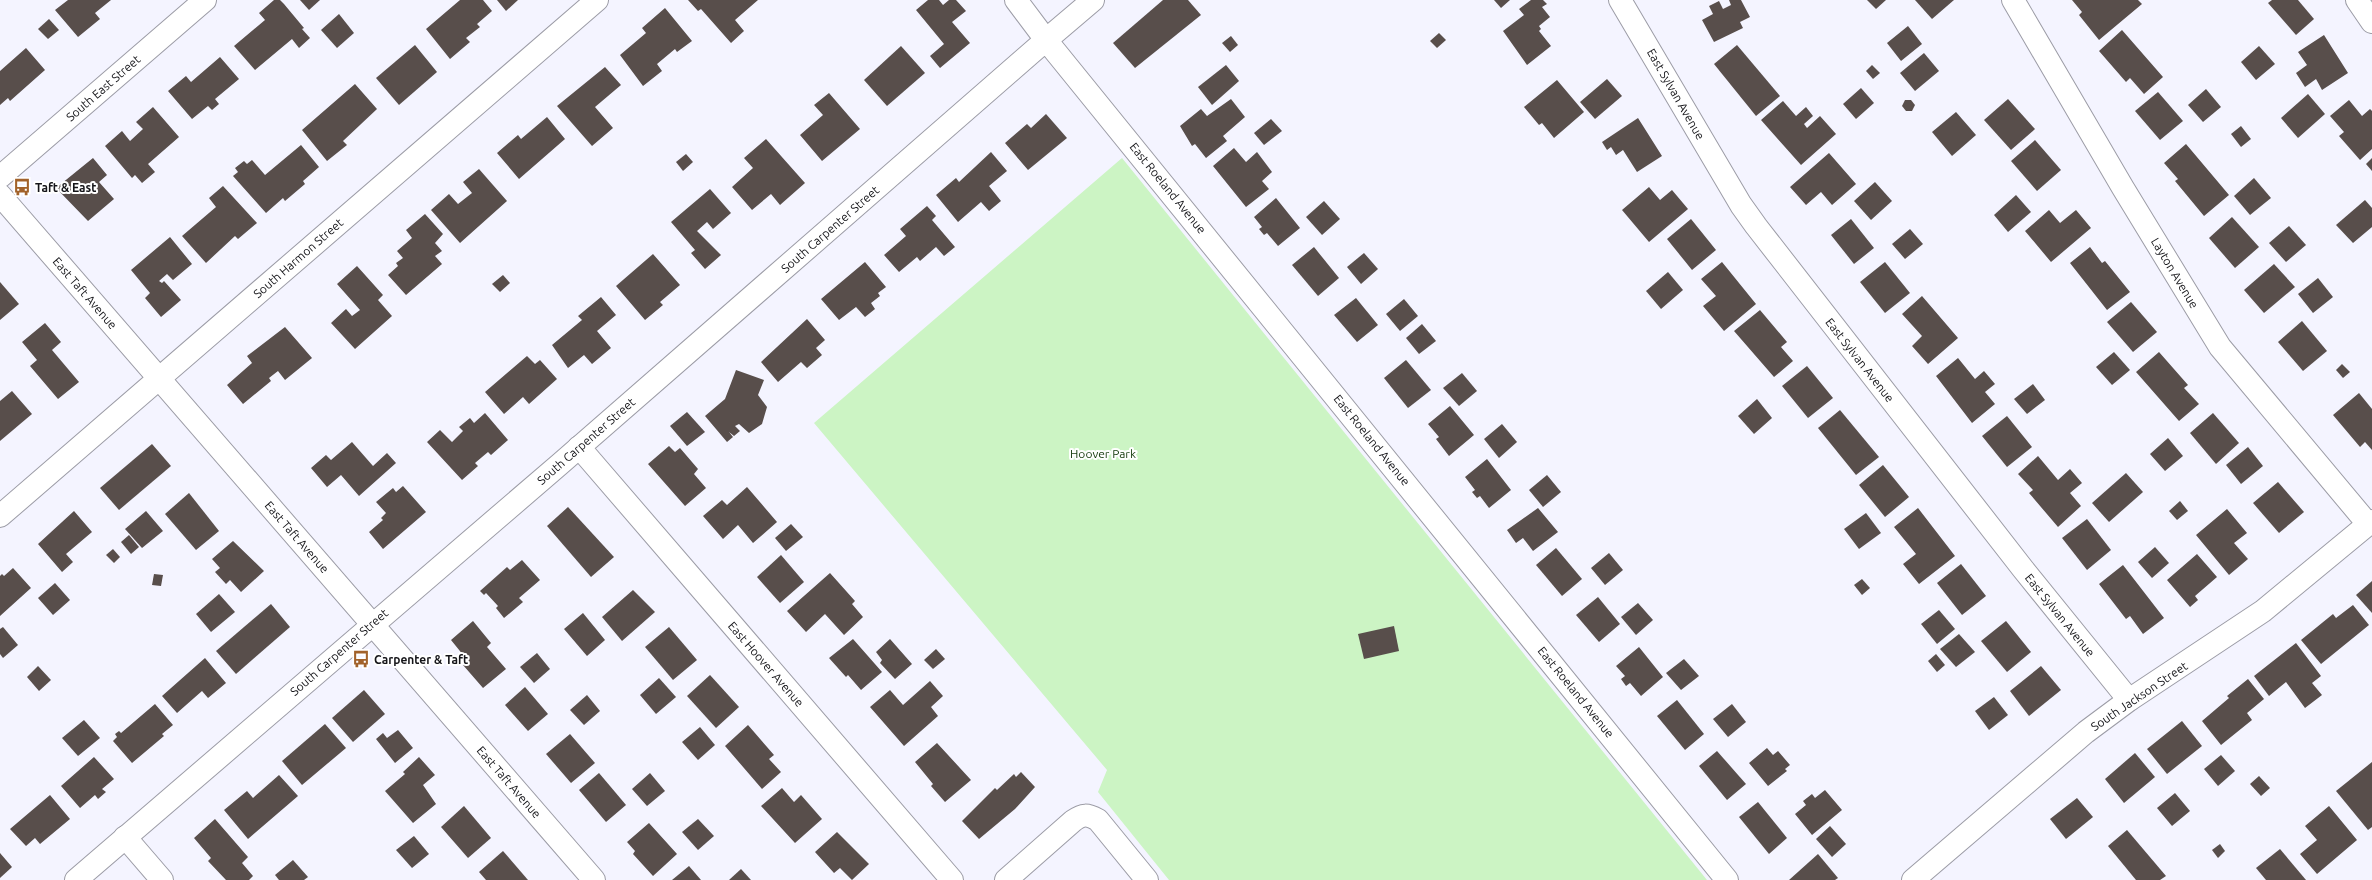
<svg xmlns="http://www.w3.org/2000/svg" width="2372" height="880" viewBox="0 0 2372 880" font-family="Ubuntu,sans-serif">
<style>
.green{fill:#ccf4c4}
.building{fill:#584e4b}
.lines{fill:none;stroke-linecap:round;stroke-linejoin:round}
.minor-casing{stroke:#9c9ca6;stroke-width:24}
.tertiary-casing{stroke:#9c9ca6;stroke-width:24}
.minor{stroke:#fff;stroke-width:22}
.tertiary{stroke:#fff;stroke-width:22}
.labels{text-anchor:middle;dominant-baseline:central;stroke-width:4;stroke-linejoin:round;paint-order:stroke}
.street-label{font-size:12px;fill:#151519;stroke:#fff}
.poi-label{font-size:12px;font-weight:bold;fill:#151519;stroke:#fff;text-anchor:start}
.park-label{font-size:12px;fill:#143a0b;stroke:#fff}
</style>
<rect width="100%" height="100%" fill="#f4f4ff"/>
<!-- green -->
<polygon class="green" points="1122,158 1707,880 1169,880 1098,792 1107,770 814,423"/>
<!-- building -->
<g class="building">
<polygon points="68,0 111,0 95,13 100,19 78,37 55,10"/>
<polygon points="274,0 280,0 284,4 304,28 302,29 310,38 299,48 292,39 255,70 234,46 265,20 259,13"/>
<polygon points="300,0 320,0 309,10"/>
<polygon points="460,0 483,0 492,11 477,24 480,27 466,38 470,42 450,59 426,29"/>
<polygon points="497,0 518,0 506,11"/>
<polygon points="688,0 758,0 735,20 744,31 731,43 701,9 698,11"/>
<polygon points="928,0 939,0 943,5 949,0 956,0 966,11 952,22 970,43 940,68 930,56 944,44 916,10"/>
<polygon points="1163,0 1188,0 1201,15 1135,68 1113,43"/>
<polygon points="1494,0 1510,0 1501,8"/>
<polygon points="1531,0 1543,0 1547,4 1542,7 1550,17 1539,26 1541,29 1539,31 1551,46 1527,65 1503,31 1524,15 1519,9"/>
<polygon points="1729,0 1741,0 1750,17 1740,22 1743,28 1714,42 1702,20 1713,14 1709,6 1719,1 1723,9 1731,5"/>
<polygon points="1867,0 1886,0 1876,9"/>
<polygon points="1915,0 1954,0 1932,19"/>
<polygon points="2072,0 2138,0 2142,4 2099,40 2079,15 2082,12"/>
<polygon points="2272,0 2298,0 2314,19 2296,35 2268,3"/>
<polygon points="665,8 692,41 677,52 675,49 657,64 662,71 643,86 620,55 646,33 642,28"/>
<polygon points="339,14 354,33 337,48 321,30"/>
<polygon points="49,19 59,30 48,39 38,29"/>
<polygon points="1908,26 1922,44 1901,61 1887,43"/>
<polygon points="2122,30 2163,77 2144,94 2130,78 2126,82 2099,51"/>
<polygon points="1439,33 1446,40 1437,48 1430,41"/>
<polygon points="2324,35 2348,73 2322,90 2316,79 2305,87 2296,73 2307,65 2298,52"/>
<polygon points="1231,36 1238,45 1230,52 1222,43"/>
<polygon points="415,45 437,72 399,105 376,78"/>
<polygon points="1737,45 1780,96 1756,116 1714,64"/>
<polygon points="901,46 925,73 887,106 864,80"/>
<polygon points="2259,46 2275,64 2256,80 2241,62"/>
<polygon points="26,48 45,70 10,101 8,98 0,105 0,71"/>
<polygon points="1924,53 1939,71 1915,91 1900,73"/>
<polygon points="220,57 239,79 215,99 219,104 212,110 208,106 192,119 168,91 186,76 191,82"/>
<polygon points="1226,65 1239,81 1212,105 1198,87"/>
<polygon points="1872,65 1880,73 1873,79 1866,71"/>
<polygon points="605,67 621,85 595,107 613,128 592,146 557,106"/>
<polygon points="1607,79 1622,96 1595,119 1580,102"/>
<polygon points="1557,80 1584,112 1554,138 1542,123 1539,125 1524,107"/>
<polygon points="355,84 377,109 343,141 347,145 327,161 302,130"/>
<polygon points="1861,88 1874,103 1856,119 1843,104"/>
<polygon points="2206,89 2221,107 2203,122 2188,105"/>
<polygon points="2158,92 2183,121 2160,140 2135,111"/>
<polygon points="829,93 860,129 822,161 800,135 823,115 814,105"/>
<polygon points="2308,94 2325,114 2298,138 2281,118"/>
<polygon points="1231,99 1245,117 1223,136 1227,141 1206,158 1195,144 1192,146 1180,126 1201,109 1207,116"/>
<polygon points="2008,99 2035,129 2011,150 1984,120"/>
<polygon points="1905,100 1911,100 1915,105 1912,111 1906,111 1902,106"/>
<polygon points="2349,100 2362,116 2370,109 2372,111 2372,149 2360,160 2339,136 2344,132 2330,116"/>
<polygon points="1783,101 1796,116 1806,107 1813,116 1804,124 1807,128 1820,116 1836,134 1801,165 1761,120"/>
<polygon points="153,107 179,137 148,164 155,172 142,183 135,175 132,178 105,146 122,131 130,141 143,129 136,122"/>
<polygon points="1956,112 1976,135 1952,156 1932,132"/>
<polygon points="1046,114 1067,138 1028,170 1005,143 1027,124 1031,128"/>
<polygon points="547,117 565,139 519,179 497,153 518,135 521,139"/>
<polygon points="1638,118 1662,156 1637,172 1623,150 1616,155 1611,147 1607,150 1602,142"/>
<polygon points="1271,119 1282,131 1264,145 1254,133"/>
<polygon points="2241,126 2251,139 2241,147 2231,134"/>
<polygon points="766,139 805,183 780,205 771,194 752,210 732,187 753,168 744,158"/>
<polygon points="2035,140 2061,170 2037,191 2011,161"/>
<polygon points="2186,144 2229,195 2204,216 2175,181 2178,179 2164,163"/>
<polygon points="301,145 319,167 303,181 305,184 285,201 283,198 266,213 233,176 238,172 235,168 244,161 247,164 252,160 265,175"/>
<polygon points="1234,148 1246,162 1257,152 1272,172 1262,181 1269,189 1246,207 1213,166"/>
<polygon points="991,152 1007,171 989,186 1001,201 989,211 981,202 958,222 936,195 956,178 959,182"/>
<polygon points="1829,153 1856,184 1832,205 1821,192 1806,205 1790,187"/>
<polygon points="686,154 693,162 683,171 676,162"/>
<polygon points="93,158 107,175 99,182 114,199 88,221 56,188"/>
<polygon points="2372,158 2372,171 2366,164"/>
<polygon points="479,169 507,201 460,243 431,210 449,194 458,204 472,193 463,182"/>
<polygon points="2254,178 2271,198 2250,215 2234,196"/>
<polygon points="1875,182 1892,201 1871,220 1854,201"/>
<polygon points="223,186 257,223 238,239 235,236 206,263 182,236 216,207 209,198"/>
<polygon points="1649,187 1660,200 1672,190 1688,209 1649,242 1622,210"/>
<polygon points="710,189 731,213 713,229 707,222 697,231 721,255 705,269 691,253 695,250 671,222"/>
<polygon points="2016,195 2031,212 2008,232 1994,215"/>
<polygon points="1276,198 1300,228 1278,246 1267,233 1264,235 1259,229 1262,227 1254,217"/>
<polygon points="2365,200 2372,208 2372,227 2353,243 2336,225"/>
<polygon points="1324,201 1340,219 1322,235 1306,217"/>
<polygon points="927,206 936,216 932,220 955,247 944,256 936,247 920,261 917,257 899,272 884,255 906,236 900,229"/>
<polygon points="2049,210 2060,223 2076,210 2091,228 2051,262 2025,231"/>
<polygon points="425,214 443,234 435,243 442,251 435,256 442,264 406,295 388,275 398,266 396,263 403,258 397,251 412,238 406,230"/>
<polygon points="2232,217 2259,247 2235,268 2209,238"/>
<polygon points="1691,219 1716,250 1692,270 1667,239"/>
<polygon points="1851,219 1874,248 1854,264 1831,235"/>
<polygon points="2289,226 2306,245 2286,262 2269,243"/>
<polygon points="1910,229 1923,244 1905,259 1892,244"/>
<polygon points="170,237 192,264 173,280 167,274 159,281 162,283 164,281 181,300 161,317 145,298 150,293 131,270"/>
<polygon points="1314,247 1339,278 1318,296 1292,265"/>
<polygon points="2090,247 2102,263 2105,261 2130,292 2107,310 2070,263"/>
<polygon points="1364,253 1378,269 1361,284 1347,267"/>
<polygon points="653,254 680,285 660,302 663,305 645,320 616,286"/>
<polygon points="865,262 886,287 878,293 880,296 871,303 875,309 865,317 856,307 839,320 821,299"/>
<polygon points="1722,262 1756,304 1724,331 1703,306 1716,296 1701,279"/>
<polygon points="1885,262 1910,293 1885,313 1860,282"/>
<polygon points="2274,264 2295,287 2264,313 2244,290"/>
<polygon points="357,266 383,295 378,300 392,316 355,349 331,323 346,309 352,316 360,310 337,284"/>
<polygon points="1668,272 1683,290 1661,309 1646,291"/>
<polygon points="503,275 510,283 500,292 492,284"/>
<polygon points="2318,278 2333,297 2313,313 2298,294"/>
<polygon points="0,282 19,304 0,320"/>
<polygon points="1922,296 1958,338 1928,364 1912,346 1922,336 1902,314"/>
<polygon points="601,297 616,315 597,331 611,348 592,364 584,355 568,368 552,345 582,320 578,316"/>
<polygon points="1356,298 1378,325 1357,342 1334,315"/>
<polygon points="1404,299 1418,316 1400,331 1386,314"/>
<polygon points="2131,302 2157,332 2133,352 2107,322"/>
<polygon points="1760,310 1787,342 1781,347 1793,361 1774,377 1734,331"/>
<polygon points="807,319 825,340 816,348 822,355 807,368 801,362 778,382 761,362"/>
<polygon points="2302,321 2327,351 2303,371 2278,342"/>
<polygon points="45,323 61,342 52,350 79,382 58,399 30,366 37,360 22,342"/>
<polygon points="1422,324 1436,341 1419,354 1406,338"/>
<polygon points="285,327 312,358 285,380 278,371 269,378 271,381 243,404 227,385 252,363 247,356"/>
<polygon points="2114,352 2130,370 2112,385 2096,367"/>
<polygon points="2159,352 2188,385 2184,388 2199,404 2179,421 2136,372"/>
<polygon points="527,356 535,364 540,360 557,379 529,404 523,397 504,414 485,392"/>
<polygon points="1958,358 1975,379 1984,371 1995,384 1985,392 1995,404 1972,423 1936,376"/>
<polygon points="1406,360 1431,390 1408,408 1384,378"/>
<polygon points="2342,364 2350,372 2343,378 2336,370"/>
<polygon points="1807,366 1833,398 1808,418 1782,386"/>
<polygon points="736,370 764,380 758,395 767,407 762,424 749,433 739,424 735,426 740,431 734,436 729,432 733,437 727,442 705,416 725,399"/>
<polygon points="1462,373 1477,391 1459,406 1443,388"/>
<polygon points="2033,384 2045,400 2027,414 2014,399"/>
<polygon points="12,391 32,414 0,441 0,401"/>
<polygon points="2359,393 2372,409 2372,450 2365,442 2360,447 2333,415"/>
<polygon points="1757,399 1772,418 1754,434 1738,416"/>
<polygon points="1450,406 1474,435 1449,456 1436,439 1439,437 1428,424"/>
<polygon points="1840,410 1879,457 1856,475 1818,428"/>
<polygon points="687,412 705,432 687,446 670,426"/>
<polygon points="485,413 508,440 491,455 488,452 475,463 478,466 462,480 427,442 440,430 452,442 463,431 459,427 470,418 474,423"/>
<polygon points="2213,413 2239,443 2216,464 2190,433"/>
<polygon points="2007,416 2032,447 2007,467 1982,436"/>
<polygon points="1502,424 1517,442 1499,458 1484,439"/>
<polygon points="2168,438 2183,456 2165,471 2150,454"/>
<polygon points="352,442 373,466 387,453 396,463 359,496 341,475 327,487 311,468 326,455 331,460"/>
<polygon points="152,444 171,466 119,510 100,488"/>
<polygon points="669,446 675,452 680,448 698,469 694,474 706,488 685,506 648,464"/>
<polygon points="2248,447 2263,466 2241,484 2226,465"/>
<polygon points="2038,456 2058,480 2070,469 2082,483 2070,493 2081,506 2058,527 2029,493 2033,490 2018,474"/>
<polygon points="1487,459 1511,490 1489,508 1480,496 1477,498 1472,492 1475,490 1465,477"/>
<polygon points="1883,465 1909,497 1885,517 1859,485"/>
<polygon points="2126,473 2143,492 2109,522 2092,503"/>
<polygon points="1547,475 1561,492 1543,507 1529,490"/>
<polygon points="2278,482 2304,512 2279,533 2253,503"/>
<polygon points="403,486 426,512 383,549 369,532 383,520 381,518 386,513 376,502 393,488 396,492"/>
<polygon points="747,487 777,522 753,543 738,525 723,539 703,516 722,500 727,505"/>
<polygon points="189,493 219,531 196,550 165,514"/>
<polygon points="2180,501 2188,511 2177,520 2169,511"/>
<polygon points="568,507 614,557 591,577 547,526"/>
<polygon points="1538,508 1558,532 1533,551 1523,538 1516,543 1507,530"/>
<polygon points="1918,508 1955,556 1919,584 1903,564 1916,554 1894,527"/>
<polygon points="2227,509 2247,533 2234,543 2248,559 2229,575 2196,535"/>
<polygon points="74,511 92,532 66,554 73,562 62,572 38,544"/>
<polygon points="146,511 163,531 142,548 125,529"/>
<polygon points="1866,513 1881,533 1859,549 1844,529"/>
<polygon points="2087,519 2111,550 2087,570 2062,538"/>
<polygon points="791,524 803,537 786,551 775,538"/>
<polygon points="129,535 139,547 131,554 121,542"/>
<polygon points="233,541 264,571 241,592 230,580 226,584 215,572 220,568 212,559"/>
<polygon points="2155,547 2169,563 2152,578 2138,562"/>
<polygon points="1556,548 1582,579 1562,596 1536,565"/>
<polygon points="113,549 120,557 114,563 106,555"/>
<polygon points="1609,553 1623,570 1605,585 1591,568"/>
<polygon points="2197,554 2217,577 2195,596 2198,600 2190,607 2167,580"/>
<polygon points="781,555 804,582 780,603 757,577"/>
<polygon points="522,560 540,580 519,598 523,602 504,618 496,608 498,606 486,593 484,595 480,591 507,567 510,570"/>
<polygon points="1961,564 1986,596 1962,615 1937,583"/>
<polygon points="2123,565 2164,618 2143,634 2130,616 2126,619 2099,584"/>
<polygon points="13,568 31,588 0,616 0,576 2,574 4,576"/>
<polygon points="830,573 855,601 852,604 863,617 844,635 825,614 806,632 787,611"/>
<polygon points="154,574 163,575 161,586 152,585"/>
<polygon points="1862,579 1870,588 1862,595 1854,585"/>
<polygon points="2372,581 2372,613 2356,595"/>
<polygon points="55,583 70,600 53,615 38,598"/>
<polygon points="633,590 655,612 622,641 602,617"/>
<polygon points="219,594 235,612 211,632 196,614"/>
<polygon points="1598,597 1620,624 1599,642 1576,615"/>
<polygon points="1638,603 1653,620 1636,635 1621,617"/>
<polygon points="271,604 290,627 236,674 216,651"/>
<polygon points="2353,605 2369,625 2321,664 2301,640 2333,614 2336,618"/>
<polygon points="1939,610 1955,629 1937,644 1921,624"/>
<polygon points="583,613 605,640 587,656 564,629"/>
<polygon points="473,621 491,643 487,647 506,669 483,688 463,665 468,661 451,640"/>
<polygon points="2006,621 2031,652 2007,672 1981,641"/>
<polygon points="1394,626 1399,651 1364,659 1358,634"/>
<polygon points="3,627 18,645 3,658 0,654 0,629"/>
<polygon points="669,627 697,660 673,680 645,647"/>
<polygon points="1959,634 1975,652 1956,667 1940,649"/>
<polygon points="853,639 882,672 861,690 848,675 846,677 829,658"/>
<polygon points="890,639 912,664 895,679 880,663 882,660 876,652"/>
<polygon points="2296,643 2321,676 2312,683 2322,695 2305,708 2286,682 2269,696 2254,676"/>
<polygon points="1639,647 1663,677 1641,696 1630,683 1626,686 1621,679 1625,676 1616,666"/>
<polygon points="936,649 945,659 933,669 924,660"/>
<polygon points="537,653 550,669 534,683 520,667"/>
<polygon points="1936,654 1945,665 1937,672 1928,661"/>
<polygon points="205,658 226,683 208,698 202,691 177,713 162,696"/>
<polygon points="1684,659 1699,676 1681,690 1666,673"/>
<polygon points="38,666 51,680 39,691 27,677"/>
<polygon points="2041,666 2061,690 2029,716 2010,691"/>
<polygon points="710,675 739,707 716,728 687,696"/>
<polygon points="659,678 676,697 656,714 640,695"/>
<polygon points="2248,679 2264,699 2247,713 2252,720 2221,745 2202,721 2229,698 2227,696"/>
<polygon points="930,681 943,696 931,707 938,716 904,746 870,707 890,690 903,705"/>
<polygon points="525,687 548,714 528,731 505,705"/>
<polygon points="364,690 385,714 353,742 332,718"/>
<polygon points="587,695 600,711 584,725 570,710"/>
<polygon points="1994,697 2008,715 1989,730 1975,711"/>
<polygon points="1677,700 1704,734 1685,750 1657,716"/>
<polygon points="155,704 173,725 162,734 164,736 132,763 113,741 117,737 115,734 119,731 121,733"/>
<polygon points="1732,704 1746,722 1728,737 1713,719"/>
<polygon points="84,720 100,738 78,756 62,738"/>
<polygon points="2182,721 2202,746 2167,774 2147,749"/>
<polygon points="325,724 346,748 302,785 282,761"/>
<polygon points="748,725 774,755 769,759 781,772 762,789 725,746"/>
<polygon points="700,727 715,745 698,760 682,742"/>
<polygon points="398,730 413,748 395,763 376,739 383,733 387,738"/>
<polygon points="570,734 595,763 571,783 546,754"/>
<polygon points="937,743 971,780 945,802 931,786 933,784 915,762"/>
<polygon points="1767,748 1773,755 1778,751 1790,765 1785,769 1787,771 1768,786 1749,763"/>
<polygon points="1717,751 1746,784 1727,800 1699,766"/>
<polygon points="2135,753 2155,777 2124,803 2105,779"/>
<polygon points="2221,755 2235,771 2218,786 2204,769"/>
<polygon points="94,757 114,779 102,789 106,792 98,799 95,795 80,808 61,786"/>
<polygon points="419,757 435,775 423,785 436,804 413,823 385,791 405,774 403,772"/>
<polygon points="2372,762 2372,827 2368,830 2336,791"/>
<polygon points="1021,772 1035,787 1015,809 979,839 962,821 995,788 997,790 1014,774 1016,777"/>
<polygon points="599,773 626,805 606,822 579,790"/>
<polygon points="650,773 665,791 647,806 632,789"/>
<polygon points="279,775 298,796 248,839 224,810 247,791 253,798"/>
<polygon points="2259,776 2270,788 2261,796 2250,784"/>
<polygon points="782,788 794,802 801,795 822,819 795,843 761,806"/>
<polygon points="1825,790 1842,810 1812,835 1795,814 1806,805 1803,801 1812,794 1815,798"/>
<polygon points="2175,793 2190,811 2172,826 2157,808"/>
<polygon points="50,795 70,819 40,844 35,838 26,846 10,829"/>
<polygon points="2077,798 2093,817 2066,839 2050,819"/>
<polygon points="1758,802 1787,838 1769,854 1739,817"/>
<polygon points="464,806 491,838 468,858 441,827"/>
<polygon points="2329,806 2357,840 2317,874 2300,854 2317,840 2305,826"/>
<polygon points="215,819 248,857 242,863 253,876 249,880 226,880 208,861 211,858 194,838"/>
<polygon points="698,819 714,836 698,850 682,832"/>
<polygon points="649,823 677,854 653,876 633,854 635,851 627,842"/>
<polygon points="1830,826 1846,844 1832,857 1816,839"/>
<polygon points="2127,830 2166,876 2160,880 2136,880 2108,846"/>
<polygon points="837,832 869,864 852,880 840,868 834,873 815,852"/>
<polygon points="414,836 429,854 412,868 396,850"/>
<polygon points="2220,844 2225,851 2218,858 2212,850"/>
<polygon points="2280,849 2306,880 2266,880 2256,868"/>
<polygon points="503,851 528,880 486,880 479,872"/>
<polygon points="0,853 12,867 0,878"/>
<polygon points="1818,854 1838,878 1835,880 1789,880"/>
<polygon points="293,860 308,877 304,880 279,880 275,875"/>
<polygon points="689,866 701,880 672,880"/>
<polygon points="741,869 751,880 729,880"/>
</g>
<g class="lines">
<!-- minor casing -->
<g class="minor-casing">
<g id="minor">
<polyline points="1016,0 1046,40 1093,0"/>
<polyline points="1620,0 1741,205 1756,226 2023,569 2129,700"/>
<polyline points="2013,0 2123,188 2220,347 2368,524"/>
<polyline points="2357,0 2372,22"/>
<polyline points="0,177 205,0"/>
<polyline points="579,447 952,880"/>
<polyline points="0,516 597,0"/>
<polyline points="125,837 162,880"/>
<path d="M1006 880 1073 821C1083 814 1087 814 1098 820L1147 880"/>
<polyline points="1913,880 2086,732 2129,700 2263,611 2372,521"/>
</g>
</g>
<!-- tertiary casing -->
<g class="tertiary-casing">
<g id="tertiary">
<polyline points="0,195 594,880"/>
<polyline points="76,880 560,464 1046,40 1727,880"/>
</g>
</g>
<!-- minor -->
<use href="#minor" class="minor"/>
<!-- tertiary -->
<use href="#tertiary" class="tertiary"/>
</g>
<!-- icons -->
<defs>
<g id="bus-bare" transform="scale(1.38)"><path d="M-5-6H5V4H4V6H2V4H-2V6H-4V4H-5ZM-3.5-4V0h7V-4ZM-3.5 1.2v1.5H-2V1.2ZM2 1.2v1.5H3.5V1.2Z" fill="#a2622a" stroke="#fff" stroke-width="2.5" paint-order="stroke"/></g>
</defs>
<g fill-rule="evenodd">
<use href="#bus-bare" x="22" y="187"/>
<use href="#bus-bare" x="361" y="659"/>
</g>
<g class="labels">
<!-- street labels -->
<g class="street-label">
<text transform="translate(103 88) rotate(-41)">South East Street</text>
<text transform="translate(1676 94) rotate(60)">East Sylvan Avenue</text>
<text transform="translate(1168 188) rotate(51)">East Roeland Avenue</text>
<text transform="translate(830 229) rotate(-41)">South Carpenter Street</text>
<text transform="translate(298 258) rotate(-41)">South Harmon Street</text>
<text transform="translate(2175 273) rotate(59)">Layton Avenue</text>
<text transform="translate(85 293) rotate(49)">East Taft Avenue</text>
<text transform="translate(1860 360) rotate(52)">East Sylvan Avenue</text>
<text transform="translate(1372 440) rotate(51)">East Roeland Avenue</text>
<text transform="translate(586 441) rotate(-41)">South Carpenter Street</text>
<text transform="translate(297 537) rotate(49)">East Taft Avenue</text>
<text transform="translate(2060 615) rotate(51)">East Sylvan Avenue</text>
<text transform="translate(339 652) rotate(-41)">South Carpenter Street</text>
<text transform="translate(766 664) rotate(49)">East Hoover Avenue</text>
<text transform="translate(1576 692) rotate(51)">East Roeland Avenue</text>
<text transform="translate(2139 696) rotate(-34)">South Jackson Street</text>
<text transform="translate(509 782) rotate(49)">East Taft Avenue</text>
</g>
<!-- poi labels -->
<g class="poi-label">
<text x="35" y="187">Taft &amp; East</text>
<text x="374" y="659">Carpenter &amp; Taft</text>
</g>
<!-- park labels -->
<g class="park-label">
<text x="1103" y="453">Hoover Park</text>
</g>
</g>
</svg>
